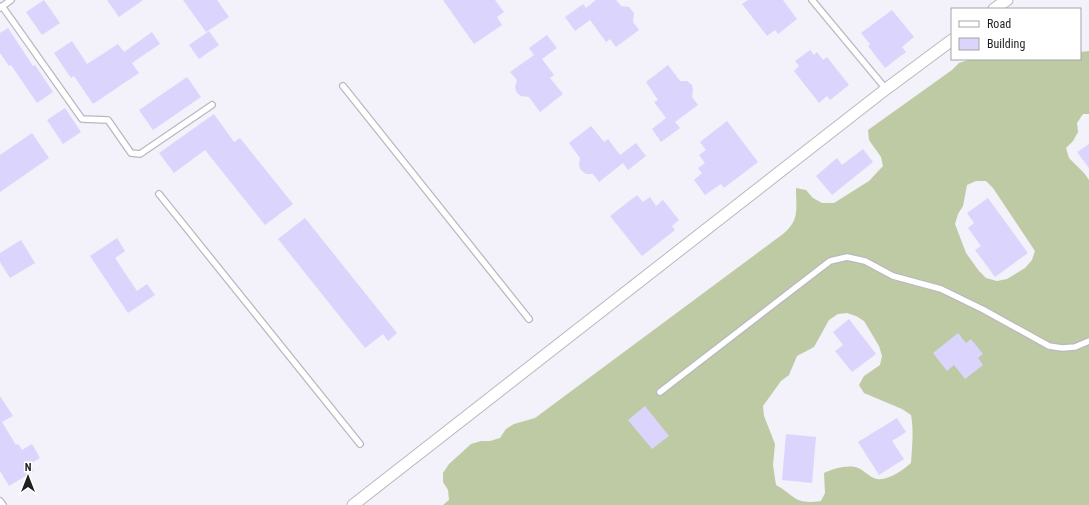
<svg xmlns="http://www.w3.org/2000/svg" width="1089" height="505" viewBox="0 0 1089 505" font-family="'Roboto Condensed',sans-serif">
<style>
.forest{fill:#becaa3;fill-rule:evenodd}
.building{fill:#dbd5fd}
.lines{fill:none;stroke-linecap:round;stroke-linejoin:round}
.service-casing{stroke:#b9b8c0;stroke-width:8}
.minor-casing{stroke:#b9b8c0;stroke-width:13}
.service{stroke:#fff;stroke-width:5.5}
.minor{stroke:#fff;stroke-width:11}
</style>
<rect width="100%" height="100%" fill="#f3f1fa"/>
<!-- forest -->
<path class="forest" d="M1089 51V114H1083L1077 123 1078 132 1073 141 1066 148 1069 158 1084 173 1089 180V505H443L449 500 448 490 443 482V473L449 464 471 444 481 441H490L500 438 506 429 514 424 535 418 783 234C800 220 796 209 796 188L806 190 813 198 822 203H834L869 181 883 166 881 157 869 140 868 130 952 70 959 63 971 59H1080V52ZM976 181H986L993 188 1035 251 1032 260 1025 268 1007 279 997 281 986 278 979 271 966 253 955 224 958 214 963 206 967 185ZM847 313 856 316 864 321 879 346 882 356 880 365 864 376 859 385 864 393 902 409 911 415C914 431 912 447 911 463 903 470 888 481 877 479 870 478 864 470 858 468 848 464 833 469 824 473L825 493 821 501C794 505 796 496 776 485L773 465 775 444 764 416 763 406 781 381 789 375 797 356 814 347 829 320 838 314Z"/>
<!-- building -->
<g class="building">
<polygon points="44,0 60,23 42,35 26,12"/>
<polygon points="107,0 143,0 119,17"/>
<polygon points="183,0 217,0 229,17 206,32"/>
<polygon points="443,0 495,0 504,12 497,17 502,25 474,44"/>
<polygon points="596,0 616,0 621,6 629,7 634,13 633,22 639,30 616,47 610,39 606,42 590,20 575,31 565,17 583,4 586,8"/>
<polygon points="748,0 783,0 797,19 778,34 775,30 767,36 742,4"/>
<polygon points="892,10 914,37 902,47 906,52 885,68 868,46 870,44 861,33"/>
<polygon points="8,28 33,66 35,65 53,92 37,103 11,65 9,66 0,53 0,33"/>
<polygon points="209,31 219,45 199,59 189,45"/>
<polygon points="152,32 160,44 132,63 139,73 93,104 74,76 71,78 54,53 72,41 87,64 118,44 124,52"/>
<polygon points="547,35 557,48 542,59 554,75 550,78 563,94 540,112 529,97 521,96 517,93 515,87 517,80 510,72 534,55 529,48"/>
<polygon points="810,50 814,55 817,52 823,60 827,57 849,85 830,100 827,96 819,103 794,71 799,66 795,61"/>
<polygon points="668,65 680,81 687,81 692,85 693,90 692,97 698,105 675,122 680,128 661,142 652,129 666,118 654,102 658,100 646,82"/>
<polygon points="187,77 201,97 153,130 139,110"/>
<polygon points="65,108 81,132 63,144 47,120"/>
<polygon points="214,114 234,142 240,138 293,204 265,225 205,150 174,173 159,153"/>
<polygon points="727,121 758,162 724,188 721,184 705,195 694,180 702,173 698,168 705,163 699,155 706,150 700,142"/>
<polygon points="591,126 604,142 608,139 620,155 636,143 646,156 628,170 623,163 599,182 593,174 586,174 581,170 579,166 580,158 569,143"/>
<polygon points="32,133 49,158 0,192 0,155"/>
<polygon points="1089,144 1089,168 1077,152"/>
<polygon points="863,149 873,162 832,195 816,176 837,158 842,165"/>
<polygon points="637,195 643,202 650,197 656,206 663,200 679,220 672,226 675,230 642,256 610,216"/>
<polygon points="988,198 1028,253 995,277 975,250 981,246 968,228 974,223 967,213"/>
<polygon points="305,218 397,333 388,341 383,334 365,348 278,239"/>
<polygon points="117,238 125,251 115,258 137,291 147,284 155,295 128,313 90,256"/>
<polygon points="21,240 35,263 10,278 0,262 0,253"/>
<polygon points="849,319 876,354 852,372 835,351 843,345 833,332"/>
<polygon points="958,333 966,343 971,339 983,354 978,358 983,365 965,379 954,365 947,371 933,353"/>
<polygon points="0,396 13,416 2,422 16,445 18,444 22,450 32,444 40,458 30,464 34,471 9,486 0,471"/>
<polygon points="645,406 669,436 652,449 628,420"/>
<polygon points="897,418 906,432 892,441 904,459 879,475 858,442"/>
<polygon points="786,434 816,437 812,483 782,480"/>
</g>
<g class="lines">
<!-- service casing -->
<g class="service-casing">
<g id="service">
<polyline points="812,0 886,89"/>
<polyline points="2,6 82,119 108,120 131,153 140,154 212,105"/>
<polyline points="0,8 11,0"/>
<polyline points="343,86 529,319"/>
<polyline points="159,194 360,444"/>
<polyline points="660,392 830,261 847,257 865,261 893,276 941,289 984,310 1049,346 1062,348 1075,347 1089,341"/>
<polyline points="0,501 3,505"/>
</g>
</g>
<!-- minor casing -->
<g class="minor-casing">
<g id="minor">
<polyline points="994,9 1007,0"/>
<polyline points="353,505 886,89 952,40"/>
</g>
</g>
<!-- service -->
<use href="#service" class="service"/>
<!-- minor -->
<use href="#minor" class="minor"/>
</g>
<!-- legend -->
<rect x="951" y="8" width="130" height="52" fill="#ffffff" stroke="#a5a5a6"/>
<rect x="959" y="21" width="20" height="6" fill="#ffffff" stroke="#a5a5a6"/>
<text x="987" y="28" font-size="12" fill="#1f1e21">Road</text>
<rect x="959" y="38" width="20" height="12" fill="#dbd5fd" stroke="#a5a5a6"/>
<text x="987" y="48" font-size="12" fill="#1f1e21">Building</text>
<!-- north arrow -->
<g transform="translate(28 477)" stroke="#ffffff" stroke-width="3" paint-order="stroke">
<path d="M0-3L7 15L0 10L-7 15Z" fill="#1f1e21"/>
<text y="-6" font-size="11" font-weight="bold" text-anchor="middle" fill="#1f1e21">N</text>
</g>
</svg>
